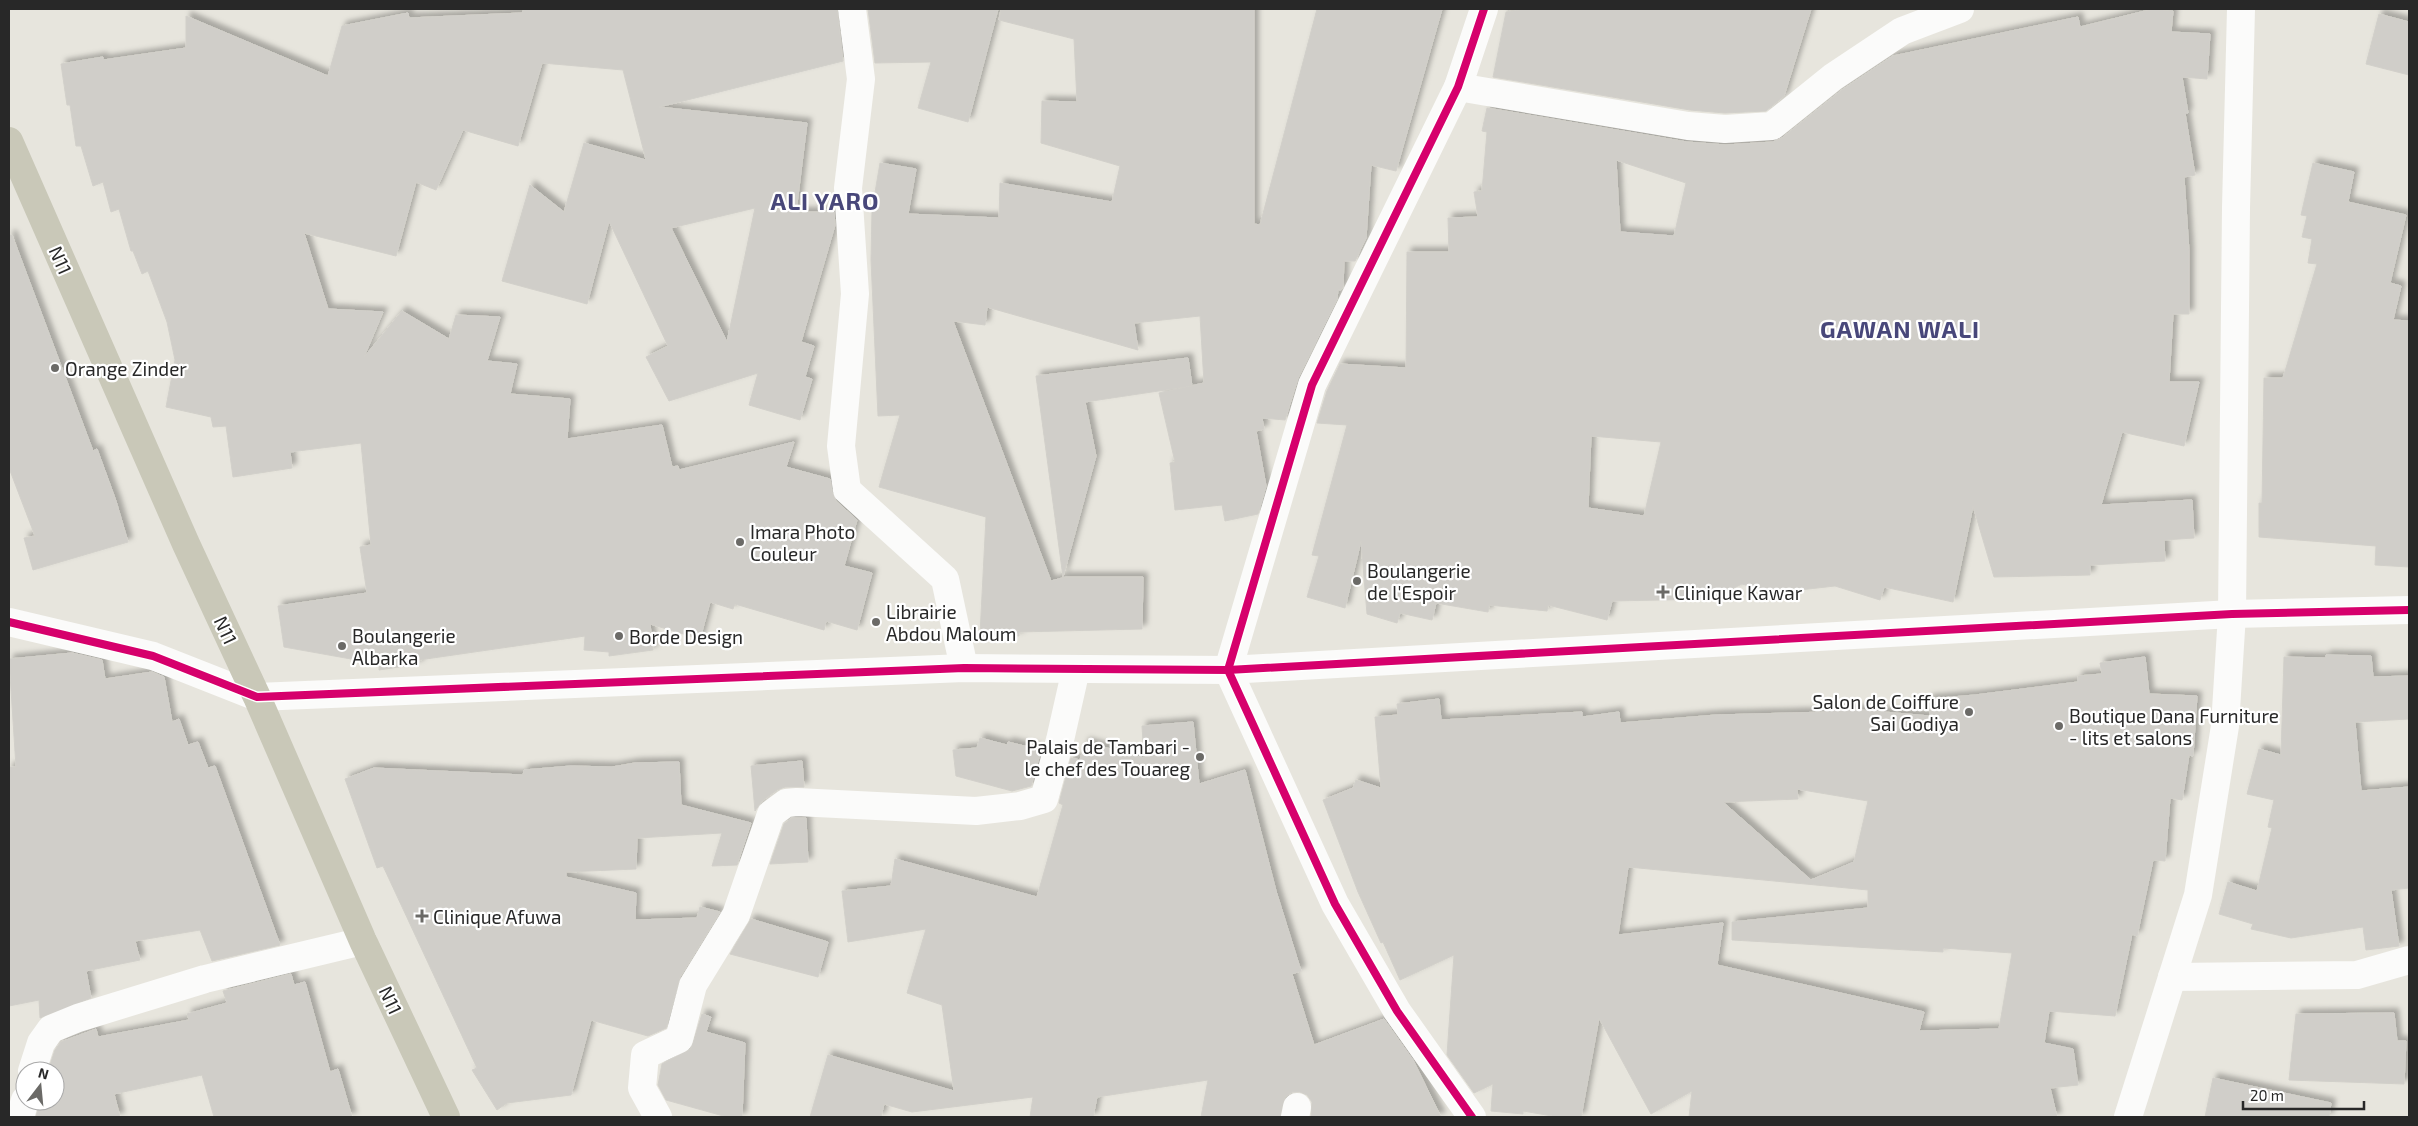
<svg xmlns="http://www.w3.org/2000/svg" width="2418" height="1126" viewBox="0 0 2418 1126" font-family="'Exo 2',sans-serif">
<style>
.building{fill:#d0cec9;stroke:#d2d0ca;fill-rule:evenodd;filter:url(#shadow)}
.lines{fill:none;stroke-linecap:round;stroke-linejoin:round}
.minor{stroke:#fbfbfa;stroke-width:28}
.primary{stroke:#c9c8b8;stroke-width:28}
.cycleway-casing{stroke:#fff;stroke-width:11}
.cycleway{stroke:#d6006c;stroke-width:8}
.poi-dot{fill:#6b6a67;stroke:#fff;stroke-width:2}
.labels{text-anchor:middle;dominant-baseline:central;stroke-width:4.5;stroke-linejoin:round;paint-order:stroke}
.street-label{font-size:19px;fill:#282828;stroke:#fff}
.poi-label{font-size:19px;fill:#282828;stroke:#fff;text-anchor:start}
.district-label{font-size:24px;font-weight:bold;letter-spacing:1px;fill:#48477a;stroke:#fff}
</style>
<defs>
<filter id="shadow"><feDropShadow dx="4.5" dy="-4.5" stdDeviation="2.5" flood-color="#0004"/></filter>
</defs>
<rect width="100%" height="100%" fill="#e7e5dd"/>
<!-- building -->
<g class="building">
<path d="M524 9H837L843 61 659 107 807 123 796 212H834L835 225 801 342 814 346 805 377 812 379 800 420 749 405 758 373 669 401 646 357 668 346 609 221 587 304 502 281 530 185 564 212 584 143 646 160 623 70 542 63 518 146 463 130 436 190 416 182 396 256 304 233 328 309 383 312 364 357 402 311 449 339 456 315 500 317 487 361 517 364 510 394 570 399 567 439 662 425 672 467 678 466 679 470 794 442 786 467 830 479 832 492 836 501 857 520 844 566 872 573 857 630 826 621 824 630 735 604 733 609 710 602 700 639 650 624 653 650 609 656V652L584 650 585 636 419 660V664L379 670V664L284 647 278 606 367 593 360 547 371 545 361 443 290 452 292 468 233 477 226 426 213 427 211 417 166 407 175 360 167 322 148 271 142 274 133 251H131L119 209 111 212 103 182 93 186 81 146H76L70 105H67L61 64 103 57V60L186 48V16L328 76 342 26 408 13 409 18 522 13ZM755 208 727 342 671 228Z"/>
<polygon points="868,9 998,9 968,122 918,108 931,62 875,63"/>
<polygon points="1001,9 1254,9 1254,224 1260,225 1317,9 1442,9 1396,171 1371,165 1366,238 1355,261 1344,261 1343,287 1341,290 1338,290 1337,299 1298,378 1285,420 1262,418 1264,429 1256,431 1266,486 1258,514 1225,521 1222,505 1175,510 1170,463 1175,462 1159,393 1204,383 1200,316 1134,323 1138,350 987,307 985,325 953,321 1051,581 1066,577 1143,577 1142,629 1019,632 1019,636 980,634 986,517 879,487 900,415 878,416 871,260 872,210 880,163 916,169 908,214 999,218 1000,183 1112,202 1120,166 1041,143 1042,101 1077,102 1074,39 999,20"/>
<polygon points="1525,9 1811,9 1784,96 1766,111 1725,113 1690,110 1493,77 1506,12"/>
<path d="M2153 9 2173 11 2171 32 2210 34 2207 79 2182 77 2188 113H2185L2195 175 2184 177 2189 251V314H2173L2169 382H2199L2184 446 2122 432 2101 505 2192 500 2194 538 2164 540 2165 561 2090 565V575L1994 577 1973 506 1953 602 1884 587 1880 600 1835 586 1773 593 1742 584 1711 599 1612 601 1607 620 1548 605 1547 611 1489 605 1488 612 1436 603 1432 620 1400 613 1397 623 1367 614 1361 541 1345 608 1307 597 1319 556 1312 555 1347 425 1317 423 1327 391 1340 364 1406 368 1407 252H1449L1448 218 1478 217 1474 192 1482 191 1487 132 1482 131 1487 108 1687 142 1726 145 1773 142 1782 138 1842 90 1893 56 2078 17 2080 27ZM1616 160 1686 183 1674 236 1620 232ZM1591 436 1661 442 1644 516 1588 508Z"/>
<polygon points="2379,14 2409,22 2409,75 2366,64"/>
<polygon points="2313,163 2354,172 2348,202 2406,215 2390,283 2401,286 2393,320 2409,321 2409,567 2375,565 2376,546 2259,537 2259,503 2262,503 2264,378 2283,378 2317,264 2308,263 2312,239 2302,237 2307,216 2301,215"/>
<polygon points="9,235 12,235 93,451 97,449 116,501 128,542 33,570 24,538 35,536 9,468"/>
<polygon points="1188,358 1192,386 1085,402 1096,456 1063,577 1036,376"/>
<polygon points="72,653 102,660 105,679 152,672 164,677 172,722 179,719 188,745 198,742 208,768 215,766 280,945 212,961 200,930 135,941 140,960 86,971 91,998 40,1018 39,1000 9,1006 9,767 16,767 9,659"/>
<polygon points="2326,655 2371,656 2373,677 2409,676 2409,719 2355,722 2361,791 2409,787 2409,888 2391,890 2399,946 2366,950 2363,927 2291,938 2251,929 2253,924 2219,914 2228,882 2257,891 2272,828 2268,827 2274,800 2247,794 2259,749 2281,755 2284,657 2326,658"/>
<path d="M2145 657 2149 694 2197 696 2193 756 2189 755 2182 800 2170 798 2165 861 2153 860 2137 936 2132 934 2115 1016 2049 1011 2044 1043 2073 1049 2078 1085 2050 1088 2057 1117H1689L1692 1091 1651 1114 1599 1018 1581 1117H1558L1523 1111V1114L1491 1111 1493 1084 1474 1093 1447 1055 1454 955 1400 980 1383 942 1381 943 1358 892 1323 800 1353 788 1356 780 1381 788 1375 717 1398 715 1397 704 1439 699 1441 720 1582 712V717L1619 712 1620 723 1716 715 1827 712V707L1930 716 1928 699 1975 695 2078 682V676L2102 674 2100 663ZM1797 789 1868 801 1854 862 1811 880 1723 802 1798 799ZM1628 867 1868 890V908L1732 922V940L1943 952V948L2012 953 1999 1029 1919 1031 1924 1012 1717 965 1723 923 1618 935Z"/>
<polygon points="1193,722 1199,784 1245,770 1276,891 1301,971 1292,974 1314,1045 1384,1019 1413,1060 1441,1117 1311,1117 1312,1102 1307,1095 1300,1092 1292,1092 1285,1097 1280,1117 1201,1117 1208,1080 1097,1097 1093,1117 1030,1117 1033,1097 912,1112 884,1104 881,1117 810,1117 828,1055 954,1091 942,1005 907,993 926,929 848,942 842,891 891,886 895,859 1037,897 1063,805 1059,803 1071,758 1080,760 1085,742 1144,758 1142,726"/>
<polygon points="980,738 1007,745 1008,742 1041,750 1031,786 1012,791 956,776 953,750 977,748"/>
<polygon points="802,761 804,787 785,787 777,790 762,801 755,811 751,766"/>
<polygon points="679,762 681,805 751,823 737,865 712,866 722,833 637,838 636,869 566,872 566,877 636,893 635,920 697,918 700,907 720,912 680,977 666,1028 648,1036 591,1020 571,1095 507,1103 497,1110 472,1070 477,1068 383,866 377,868 345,779 374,768 523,775 524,770 571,766 612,767 635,763"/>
<polygon points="792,818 806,818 808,862 770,864 784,824"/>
<polygon points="751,919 828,942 818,977 730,954"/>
<polygon points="291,974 294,985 305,982 330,1072 338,1069 352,1117 214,1117 202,1075 114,1094 120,1117 36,1117 40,1101 55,1101 55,1071 48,1071 55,1050 61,1042 96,1029 98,1037 189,1020 187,1014 227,1003 223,991"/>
<polygon points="2394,1013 2397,1041 2406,1041 2404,1084 2289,1080 2296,1014"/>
<polygon points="702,1014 711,1017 706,1032 745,1043 742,1117 727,1117 666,1100 658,1085 662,1064 691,1049"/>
<polygon points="2213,1078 2331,1103 2329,1117 2205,1117"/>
</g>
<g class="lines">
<!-- minor -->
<g class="minor">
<polyline points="852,9 861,79 848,188 855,294 841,446 847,490 945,579 964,668"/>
<polyline points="1458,87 1688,126 1725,129 1772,126 1833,77 1902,31 1960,9"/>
<polyline points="9,622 153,656 257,697 964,668 1228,670 2232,614 2409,610"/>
<polyline points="2172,977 2357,975 2409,960"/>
<polyline points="32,1071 41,1043 51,1029 78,1018 205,979 363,941"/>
<polyline points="20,1117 25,1100"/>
<polyline points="658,1117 642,1088 645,1055 679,1039 693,985 736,915 771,814 786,803 797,802 976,811 1020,806 1044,799 1060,740 1076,669"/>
<polyline points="1295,1117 1297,1107"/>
<polyline points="1472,1117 1397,1011 1335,904 1228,670 1312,385 1458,87 1484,9"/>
<polyline points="2128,1117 2198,895 2225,726 2232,614 2236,208 2241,9"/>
</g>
<!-- primary -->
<polyline class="primary" points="9,141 186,544 257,697 363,941 446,1117"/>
<!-- cycleway casing -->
<g class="cycleway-casing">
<g id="cycleway">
<polyline points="9,622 153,656 257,697 964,668 1228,670 2232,614 2409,610"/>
<polyline points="1472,1117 1397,1011 1335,904 1228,670 1312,385 1458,87 1484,9"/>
</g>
</g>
<!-- cycleway -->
<use href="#cycleway" class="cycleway"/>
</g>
<!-- markers -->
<g class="poi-dot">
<circle cx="55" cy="368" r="5"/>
<circle cx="740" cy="542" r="5"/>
<circle cx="1357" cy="581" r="5"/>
<path d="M1660.5 584.5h5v5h5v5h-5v5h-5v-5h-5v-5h5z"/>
<circle cx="876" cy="622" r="5"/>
<circle cx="619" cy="636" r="5"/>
<circle cx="342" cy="646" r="5"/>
<circle cx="1969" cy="712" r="5"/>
<circle cx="2059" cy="726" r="5"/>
<circle cx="1200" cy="757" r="5"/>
<path d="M419.5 908.5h5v5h5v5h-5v5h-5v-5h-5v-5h5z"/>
</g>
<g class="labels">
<!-- street labels -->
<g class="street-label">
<text transform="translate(61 260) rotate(66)">N11</text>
<text transform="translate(226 630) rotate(65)">N11</text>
<text transform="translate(391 1000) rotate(65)">N11</text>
</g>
<!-- poi labels -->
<g class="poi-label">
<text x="65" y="368">Orange Zinder</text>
<text x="750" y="531">Imara Photo<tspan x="750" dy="22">Couleur</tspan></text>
<text x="1367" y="570">Boulangerie<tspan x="1367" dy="22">de l'Espoir</tspan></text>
<text x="1674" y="592">Clinique Kawar</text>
<text x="886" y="611">Librairie<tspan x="886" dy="22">Abdou Maloum</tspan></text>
<text x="352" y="635">Boulangerie<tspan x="352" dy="22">Albarka</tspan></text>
<text x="629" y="636">Borde Design</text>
<text x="1959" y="701" text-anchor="end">Salon de Coiffure<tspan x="1959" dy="22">Sai Godiya</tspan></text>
<text x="2069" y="715">Boutique Dana Furniture<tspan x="2069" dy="22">- lits et salons</tspan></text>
<text x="1190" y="746" text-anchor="end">Palais de Tambari -<tspan x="1190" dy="22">le chef des Touareg</tspan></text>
<text x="433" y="916">Clinique Afuwa</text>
</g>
<!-- district labels -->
<g class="district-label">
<text x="825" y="200">ALI YARO</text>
<text x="1900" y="328">GAWAN WALI</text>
</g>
</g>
<!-- border -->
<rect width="2418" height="1126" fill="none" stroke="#282828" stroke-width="20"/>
<!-- north arrow -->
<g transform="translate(40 1086) rotate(16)"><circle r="24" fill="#ffffff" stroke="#a9a9a9"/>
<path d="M0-4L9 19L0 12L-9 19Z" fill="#6b6a67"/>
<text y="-8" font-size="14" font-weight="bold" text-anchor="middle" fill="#282828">N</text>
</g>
<!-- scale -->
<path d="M2243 1101v8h121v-8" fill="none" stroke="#282828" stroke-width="2.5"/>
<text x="2250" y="1101" font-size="15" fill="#282828" stroke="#ffffff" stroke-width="4" paint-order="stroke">20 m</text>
</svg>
